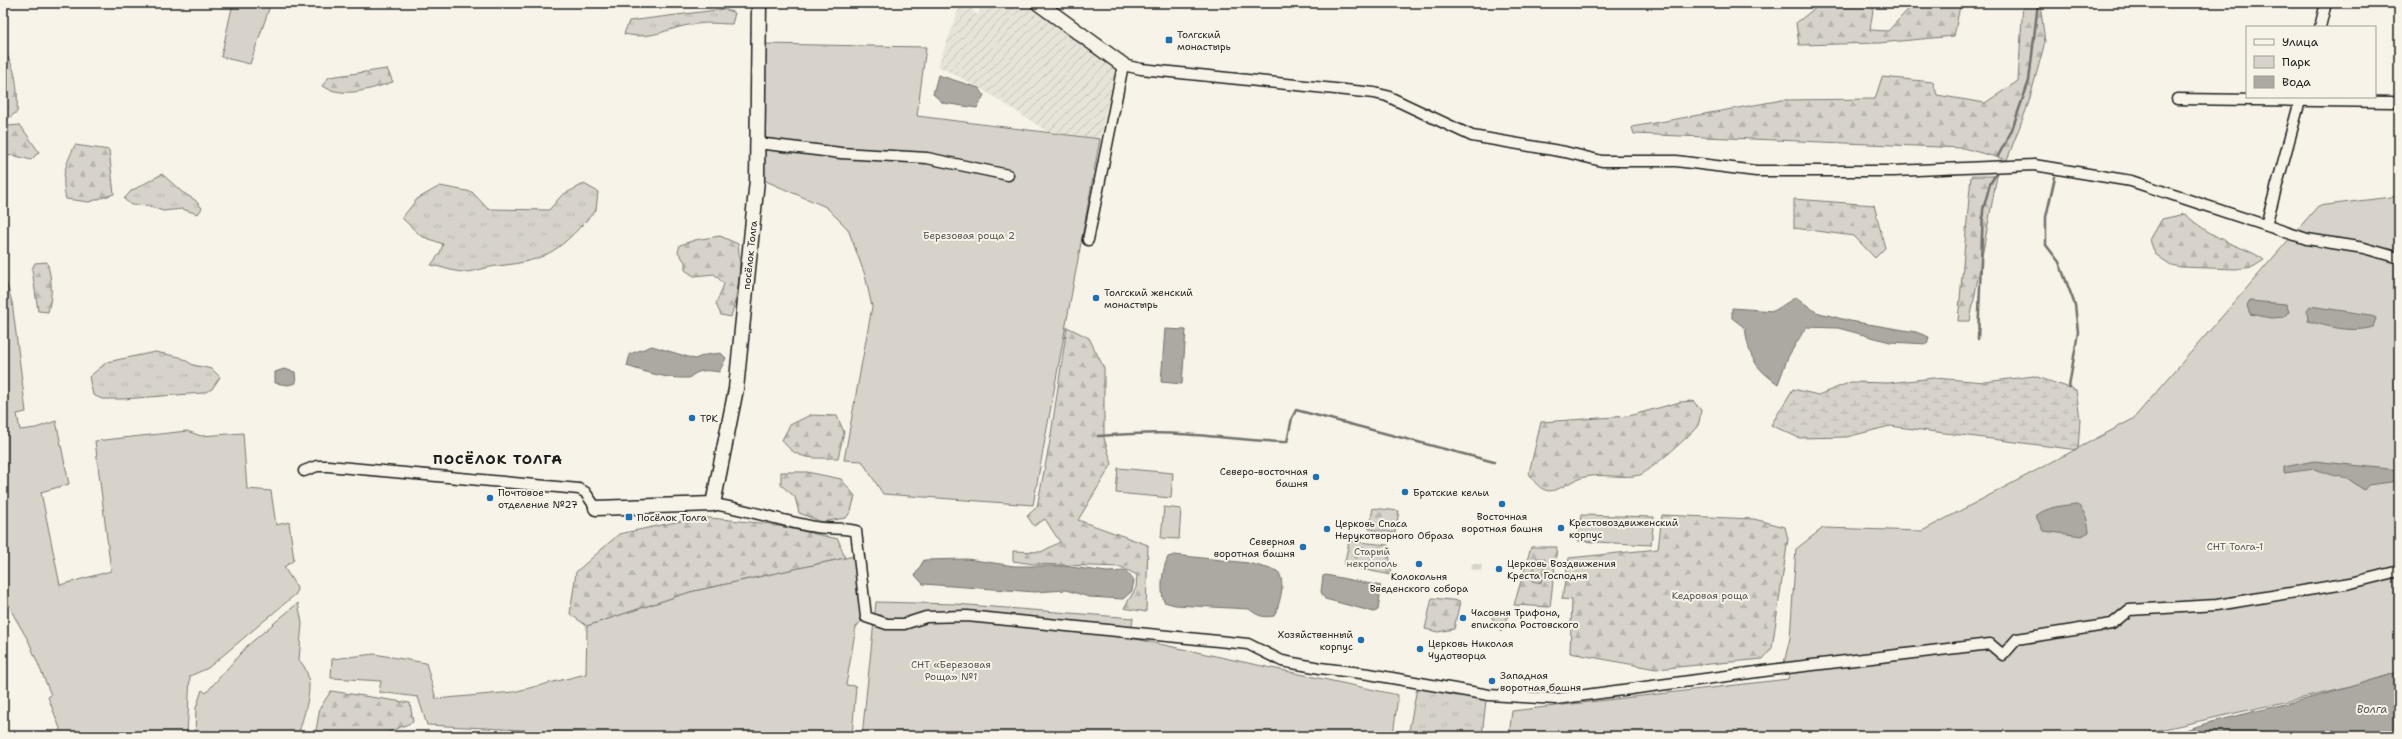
<svg xmlns="http://www.w3.org/2000/svg" width="2402" height="739" viewBox="0 0 2402 739" font-family="'Shantell Sans',sans-serif">
<style>
.industrial{fill:url(#industrial-furrows)}
.grass{fill:url(#grass-tufts);stroke:#7a7874}
.forest{fill:url(#forest-firs);stroke:#7a7874}
.wetland{fill:url(#wetland-marsh);stroke:#7a7874}
.cemetery{fill:url(#cemetery-stones);stroke:#7a7874}
.green{fill:#d7d3cb;stroke:#7a7874}
.water{fill:#aca9a2;stroke:#72716c}
.lines{fill:none;stroke-linecap:round;stroke-linejoin:round}
.stream{stroke:#72716c;stroke-width:2.5}
.street-tunnel{stroke:#d6d3c9;stroke-width:10;stroke-dasharray:10 5;stroke-linecap:butt}
.street-casing{stroke:#1c1c1c;stroke-width:13}
.secondary-casing{stroke:#1c1c1c;stroke-width:17}
.street{stroke:#f7f3e8;stroke-width:10}
.secondary{stroke:#f7f3e8;stroke-width:14}
.poi-dot{fill:#1f6fb2;stroke:#f7f3e8;stroke-width:1.5}
.labels{text-anchor:middle;dominant-baseline:central;stroke-width:4;stroke-linejoin:round;paint-order:stroke}
.poi-label{font-size:10px;fill:#1c1c1c;stroke:#f7f3e8;text-anchor:start}
.park-label{font-size:10px;fill:#545351;stroke:#f7f3e8}
.street-label{font-size:10px;fill:#1c1c1c;stroke:#f7f3e8}
.water-label{font-size:11px;font-style:italic;fill:#565452;stroke:#f7f3e8}
.district-label{font-size:14px;font-weight:bold;letter-spacing:1px;fill:#1c1c1c;stroke:#f7f3e8}
</style>
<defs>
<pattern id="industrial-furrows" width="10" height="10" patternUnits="userSpaceOnUse"><rect width="10" height="10" fill="#e6e3d9"/><path d="M-1 1l2-2M0 10L10 0M9 11l2-2" fill="none" stroke="#c5c2ba"/></pattern>
<pattern id="grass-tufts" width="24" height="20" patternUnits="userSpaceOnUse"><rect width="24" height="20" fill="#d7d3cb"/><path d="M3 7l-1-3M5 7V3M7 7l1-3M15 17l-1-3M17 17v-4M19 17l1-3" fill="none" stroke="#b8b5ae"/></pattern>
<pattern id="forest-firs" width="22" height="20" patternUnits="userSpaceOnUse"><rect width="22" height="20" fill="#d7d3cb"/><path d="M5 1l3.5 6h-7zM16 11l3.5 6h-7z" fill="#b8b5ae"/></pattern>
<pattern id="wetland-marsh" width="20" height="14" patternUnits="userSpaceOnUse"><rect width="20" height="14" fill="#d7d3cb"/><path d="M1 5h8M5 5V1M11 12h8M15 12V8" fill="none" stroke="#b8b5ae"/></pattern>
<pattern id="cemetery-stones" width="16" height="16" patternUnits="userSpaceOnUse"><rect width="16" height="16" fill="#d7d3cb"/><path d="M2 7V4a2 2 0 0 1 4 0v3zM10 15v-3a2 2 0 0 1 4 0v3z" fill="#b8b5ae"/></pattern>
</defs>
<rect width="100%" height="100%" fill="#f7f3e8"/>
<filter id="ink" filterUnits="userSpaceOnUse"><feTurbulence type="fractalNoise" baseFrequency=".025" numOctaves="2"/><feDisplacementMap in="SourceGraphic" scale="8" xChannelSelector="R" yChannelSelector="G"/><feConvolveMatrix kernelMatrix="1 2 1 2 8 2 1 2 1" color-interpolation-filters="sRGB"/></filter>
<g filter="url(#ink)">
<!-- industrial -->
<polygon class="industrial" points="961,3 975,3 973,12 978,15 983,3 1022,3 1116,68 1100,139 1048,132 980,88 938,66"/>
<!-- grass -->
<g class="grass">
<path d="M724 9 735 13 732 24C720 24 708 22 697 24 669 26 655 41 624 34L629 21Z"/>
<polygon points="162,174 182,192 195,200 202,208 198,214 182,209 163,211 149,206 131,205 124,199 131,191"/>
<path d="M584 184 598 192 596 210C561 248 551 261 497 266 486 267 475 272 464 272 454 272 442 267 431 265L440 253 443 244 421 236 402 218 417 199 440 186 472 192 488 209 549 210 562 195Z"/>
<polygon points="155,352 180,357 193,365 212,369 220,377 212,389 203,393 123,399 102,399 93,395 89,377 107,362"/>
<polygon points="1417,688 1486,700 1482,736 1408,736"/>
</g>
<!-- forest -->
<g class="forest">
<polygon points="1850,3 1874,3 1870,30 1888,31 1914,3 1957,3 1960,6 1954,36 1879,43 1799,45 1796,23 1818,6"/>
<polygon points="2023,3 2040,3 2045,42 2028,105 2007,160 1963,148 1634,134 1632,127 1782,100 1875,99 1882,77 1933,82 1937,95 1985,103 2018,81"/>
<path d="M3 50C17 67 18 91 17 112L6 120 3 118Z"/>
<path d="M387 69 393 82C370 89 345 99 322 86L329 77Z"/>
<polygon points="20,125 39,152 31,160 12,155 3,158 3,129 8,126"/>
<path d="M75 145 109 150 114 194 89 202 66 199C61 176 65 166 75 145Z"/>
<polygon points="1971,176 1997,176 1970,321 1958,321"/>
<polygon points="1794,199 1874,205 1885,248 1875,258 1854,236 1794,228"/>
<path d="M2185 214C2198 226 2211 234 2227 242 2240 248 2252 251 2264 260L2253 267 2237 269 2181 267 2171 265 2155 254 2150 240 2162 219Z"/>
<path d="M720 236 738 244C742 270 738 292 731 317L721 315 716 304 724 284 714 274 694 276 685 270V262L678 252 680 245 695 240Z"/>
<path d="M47 262C52 280 53 293 48 312L38 311 32 269 35 263Z"/>
<polygon points="1067,327 1089,338 1104,368 1104,438 1112,464 1078,520 1148,545 1146,612 1124,608 1136,588 1137,575 1121,567 1034,564 1013,561 1013,551 1041,552 1060,542 1045,519 1034,526 1027,516 1037,507 1050,441"/>
<path d="M1693 401 1701 410C1700 414 1700 421 1698 425 1695 432 1647 473 1640 475 1623 479 1603 473 1585 477 1560 483 1548 507 1529 473L1541 422 1629 416 1680 402Z"/>
<path d="M810 415 837 416 844 432 838 458C815 458 796 461 782 440L790 425Z"/>
<polygon points="781,472 807,472 841,479 855,496 851,511 846,518 822,522 799,513 795,497 781,485"/>
<polygon points="1373,508 1399,511 1395,533 1369,529"/>
<polygon points="1662,515 1754,519 1785,527 1788,539 1772,648 1763,659 1656,669 1570,653 1572,600 1562,599 1569,558 1658,549"/>
<polygon points="700,517 770,524 838,539 845,558 690,592 587,626 570,614 576,572 619,534"/>
<polygon points="1531,547 1557,547 1550,607 1514,605"/>
<polygon points="1432,598 1460,601 1454,629 1438,632 1425,629"/>
<polygon points="1488,611 1509,613 1501,632"/>
<polygon points="331,691 410,703 413,722 379,736 315,736 320,708"/>
</g>
<!-- wetland -->
<polygon class="wetland" points="2034,376 2076,390 2080,419 2078,450 1890,426 1847,437 1799,438 1771,425 1793,389 1818,395 1851,382 1888,383 1934,378 1985,382"/>
<!-- cemetery -->
<g class="cemetery">
<polygon points="1349,541 1388,545 1392,575 1344,566"/>
<polygon points="1536,558 1545,559 1541,583 1532,581"/>
</g>
<!-- green -->
<g class="green">
<polygon points="233,3 271,3 250,64 221,57"/>
<polygon points="764,44 926,47 917,116 1100,139 1033,505 883,494 862,461 844,460 872,307 865,275 848,229 826,207 761,179"/>
<polygon points="2399,196 2399,672 2347,688 2133,736 1509,736 1512,711 1788,679 1791,666 1783,667 1790,638 1796,549 1823,528 1922,531 2133,419 2318,206"/>
<polygon points="3,271 12,302 26,412 17,414 20,430 36,428 56,421 69,484 41,492 60,585 111,571 95,441 187,431 201,436 243,433 247,489 271,491 276,525 289,522 294,560 284,567 297,588 296,594 208,668 190,676 187,736 63,736 48,697 51,695 29,642 13,614 3,589"/>
<polygon points="1118,468 1173,473 1171,498 1116,493"/>
<polygon points="1164,507 1181,509 1179,539 1161,538"/>
<polygon points="1581,515 1654,517 1651,545 1577,541"/>
<polygon points="854,556 864,618 856,627 846,685 856,686 852,736 600,734 427,725 418,697 379,692 381,681 331,678 332,659 374,654 426,663 436,699 513,692 586,674 587,626 690,592"/>
<polygon points="876,602 955,604 1133,618 1131,638 1398,695 1393,736 862,736"/>
<path d="M298 603 302 623 299 660C319 680 304 712 298 736H195L196 708 202 690 206 693 247 646Z"/>
</g>
<!-- water -->
<g class="water">
<polygon points="938,75 979,88 984,95 977,108 943,103 933,94"/>
<path d="M1796 297 1816 312 1850 321 1916 332 1929 337 1927 344 1890 342 1838 328 1806 327 1788 357 1778 384C1754 367 1749 357 1745 328L1732 318V308L1774 311Z"/>
<polygon points="2250,301 2286,304 2289,312 2285,317 2271,318 2250,314 2247,306"/>
<path d="M2310 306 2371 315 2376 318 2373 327C2353 333 2328 327 2308 321L2307 310Z"/>
<polygon points="1165,329 1186,330 1182,384 1161,382"/>
<path d="M652 346 695 359 705 355 721 353 726 358 719 372C707 370 699 369 689 378 667 379 648 373 627 366L630 354Z"/>
<polygon points="284,369 295,372 296,383 288,385 275,383 275,372"/>
<polygon points="2314,461 2399,470 2399,481 2368,485 2364,490 2347,478 2331,475 2315,469 2284,473 2284,467"/>
<path d="M2077 504C2086 513 2088 520 2089 532L2082 536 2043 531 2036 516C2045 507 2065 505 2077 504Z"/>
<path d="M1175 555 1248 563 1278 571C1286 583 1280 603 1274 616 1263 618 1258 616 1249 609L1175 605 1164 602C1160 590 1162 569 1168 557Z"/>
<polygon points="967,559 1014,566 1064,566 1107,572 1126,571 1134,580 1132,591 1123,599 1089,597 1066,590 1035,592 923,584 915,575 924,560"/>
<polygon points="1326,575 1381,586 1377,592 1380,596 1378,610 1374,612 1325,599 1321,592 1323,576"/>
<polygon points="2399,672 2399,736 2167,736 2204,724 2330,693"/>
</g>
<g class="lines">
<!-- stream -->
<g class="stream">
<polyline points="1998,156 2011,132 2029,81 2038,3"/>
<polyline points="2055,177 2046,217 2046,245 2059,262 2075,305 2078,332 2069,387"/>
<polyline points="1978,339 1983,210 1990,184 1996,174"/>
<path d="M1098 436C1126 434 1153 432 1180 434 1216 436 1251 441 1287 442L1292 418 1296 410 1494 462"/>
</g>
<!-- street-tunnel -->
<polyline class="street-tunnel" points="1476,570 1477,564"/>
<!-- street casing -->
<g class="street-casing">
<g id="street">
<polyline points="2320,27 2326,3"/>
<polyline points="2177,99 2392,102"/>
<polyline points="757,143 841,153 927,158 1008,175"/>
<polyline points="2266,225 2301,97"/>
<polyline points="1088,240 1123,65 1141,69 1374,93 1387,96 1472,136 1565,152 1602,161 1676,161 1756,171 1894,171 2034,165 2131,181 2307,239 2364,248 2399,258"/>
<polyline points="304,471 317,466 328,466 579,489 585,492 596,508"/>
<path d="M713 504C746 509 777 520 810 526 826 530 841 527 856 531L866 617 887 624H904L926 617 967 616 1248 644 1282 661 1320 668 1369 674 1489 695 1556 699 1779 669 1990 644 2003 655 2017 639 2112 624 2129 610 2217 605 2351 583 2399 571"/>
</g>
</g>
<!-- secondary casing -->
<g class="secondary-casing">
<g id="secondary">
<polyline points="1038,3 1123,65"/>
<polyline points="596,508 713,504 736,389 757,180 759,3"/>
</g>
</g>
<!-- street -->
<use href="#street" class="street"/>
<!-- secondary -->
<use href="#secondary" class="secondary"/>
</g>
</g>
<!-- markers -->
<g class="poi-dot">
<rect x="1165" y="36" width="8" height="8" rx="2"/>
<circle cx="1096" cy="298" r="4"/>
<circle cx="692" cy="418" r="4"/>
<circle cx="1316" cy="477" r="4"/>
<circle cx="1405" cy="492" r="4"/>
<circle cx="490" cy="498" r="4"/>
<circle cx="1502" cy="504" r="4"/>
<rect x="625" y="513" width="8" height="8" rx="2"/>
<circle cx="1561" cy="528" r="4"/>
<circle cx="1327" cy="529" r="4"/>
<circle cx="1303" cy="547" r="4"/>
<circle cx="1419" cy="564" r="4"/>
<circle cx="1499" cy="569" r="4"/>
<circle cx="1463" cy="618" r="4"/>
<circle cx="1361" cy="640" r="4"/>
<circle cx="1420" cy="649" r="4"/>
<circle cx="1492" cy="681" r="4"/>
</g>
<g class="labels">
<!-- poi labels -->
<g class="poi-label">
<text x="1177" y="34">Толгский<tspan x="1177" dy="12">монастырь</tspan></text>
<text x="1104" y="292">Толгский женский<tspan x="1104" dy="12">монастырь</tspan></text>
<text x="700" y="418">ТРК</text>
<text x="1308" y="471" text-anchor="end">Северо-восточная<tspan x="1308" dy="12">башня</tspan></text>
<text x="498" y="492">Почтовое<tspan x="498" dy="12">отделение №27</tspan></text>
<text x="1413" y="492">Братские кельи</text>
<text x="1502" y="516" text-anchor="middle">Восточная<tspan x="1502" dy="12">воротная башня</tspan></text>
<text x="637" y="517">Посёлок Толга</text>
<text x="1569" y="522">Крестовоздвиженский<tspan x="1569" dy="12">корпус</tspan></text>
<text x="1335" y="523">Церковь Спаса<tspan x="1335" dy="12">Нерукотворного Образа</tspan></text>
<text x="1295" y="541" text-anchor="end">Северная<tspan x="1295" dy="12">воротная башня</tspan></text>
<text x="1507" y="563">Церковь Воздвижения<tspan x="1507" dy="12">Креста Господня</tspan></text>
<text x="1419" y="576" text-anchor="middle">Колокольня<tspan x="1419" dy="12">Введенского собора</tspan></text>
<text x="1471" y="612">Часовня Трифона,<tspan x="1471" dy="12">епископа Ростовского</tspan></text>
<text x="1353" y="634" text-anchor="end">Хозяйственный<tspan x="1353" dy="12">корпус</tspan></text>
<text x="1428" y="643">Церковь Николая<tspan x="1428" dy="12">Чудотворца</tspan></text>
<text x="1500" y="675">Западная<tspan x="1500" dy="12">воротная башня</tspan></text>
</g>
<!-- park labels -->
<g class="park-label">
<text x="969" y="235">Березовая роща 2</text>
<text x="2235" y="546">СНТ Толга-1</text>
<text x="1372" y="551">Старый<tspan x="1372" dy="12">некрополь</tspan></text>
<text x="1710" y="595">Кедровая роща</text>
<text x="951" y="664">СНТ «Березовая<tspan x="951" dy="12">Роща» №1</tspan></text>
</g>
<!-- street labels -->
<g class="street-label">
<text transform="translate(750 255) rotate(-84)">посёлок Толга</text>
</g>
<!-- water labels -->
<g class="water-label">
<text x="2372" y="709">Волга</text>
</g>
<!-- district labels -->
<g class="district-label">
<text x="498" y="459">ПОСЁЛОК ТОЛГА</text>
</g>
</g>
<!-- margin -->
<rect width="2402" height="739" fill="none" stroke="#f7f3e8" stroke-width="16"/>
<rect x="8" y="8" width="2386" height="723" fill="none" stroke="#1c1c1c" stroke-width="1.5" filter="url(#ink)"/>
<!-- legend -->
<rect x="2246" y="26" width="130" height="72" fill="#f7f3e8" stroke="#9f9d96"/>
<rect x="2254" y="39" width="20" height="6" fill="#f7f3e8" stroke="#9f9d96"/>
<text x="2282" y="46" font-size="12" fill="#1c1c1c">Улица</text>
<rect x="2254" y="56" width="20" height="12" fill="#d7d3cb" stroke="#9f9d96"/>
<text x="2282" y="66" font-size="12" fill="#1c1c1c">Парк</text>
<rect x="2254" y="76" width="20" height="12" fill="#aca9a2" stroke="#9f9d96"/>
<text x="2282" y="86" font-size="12" fill="#1c1c1c">Вода</text>
</svg>
